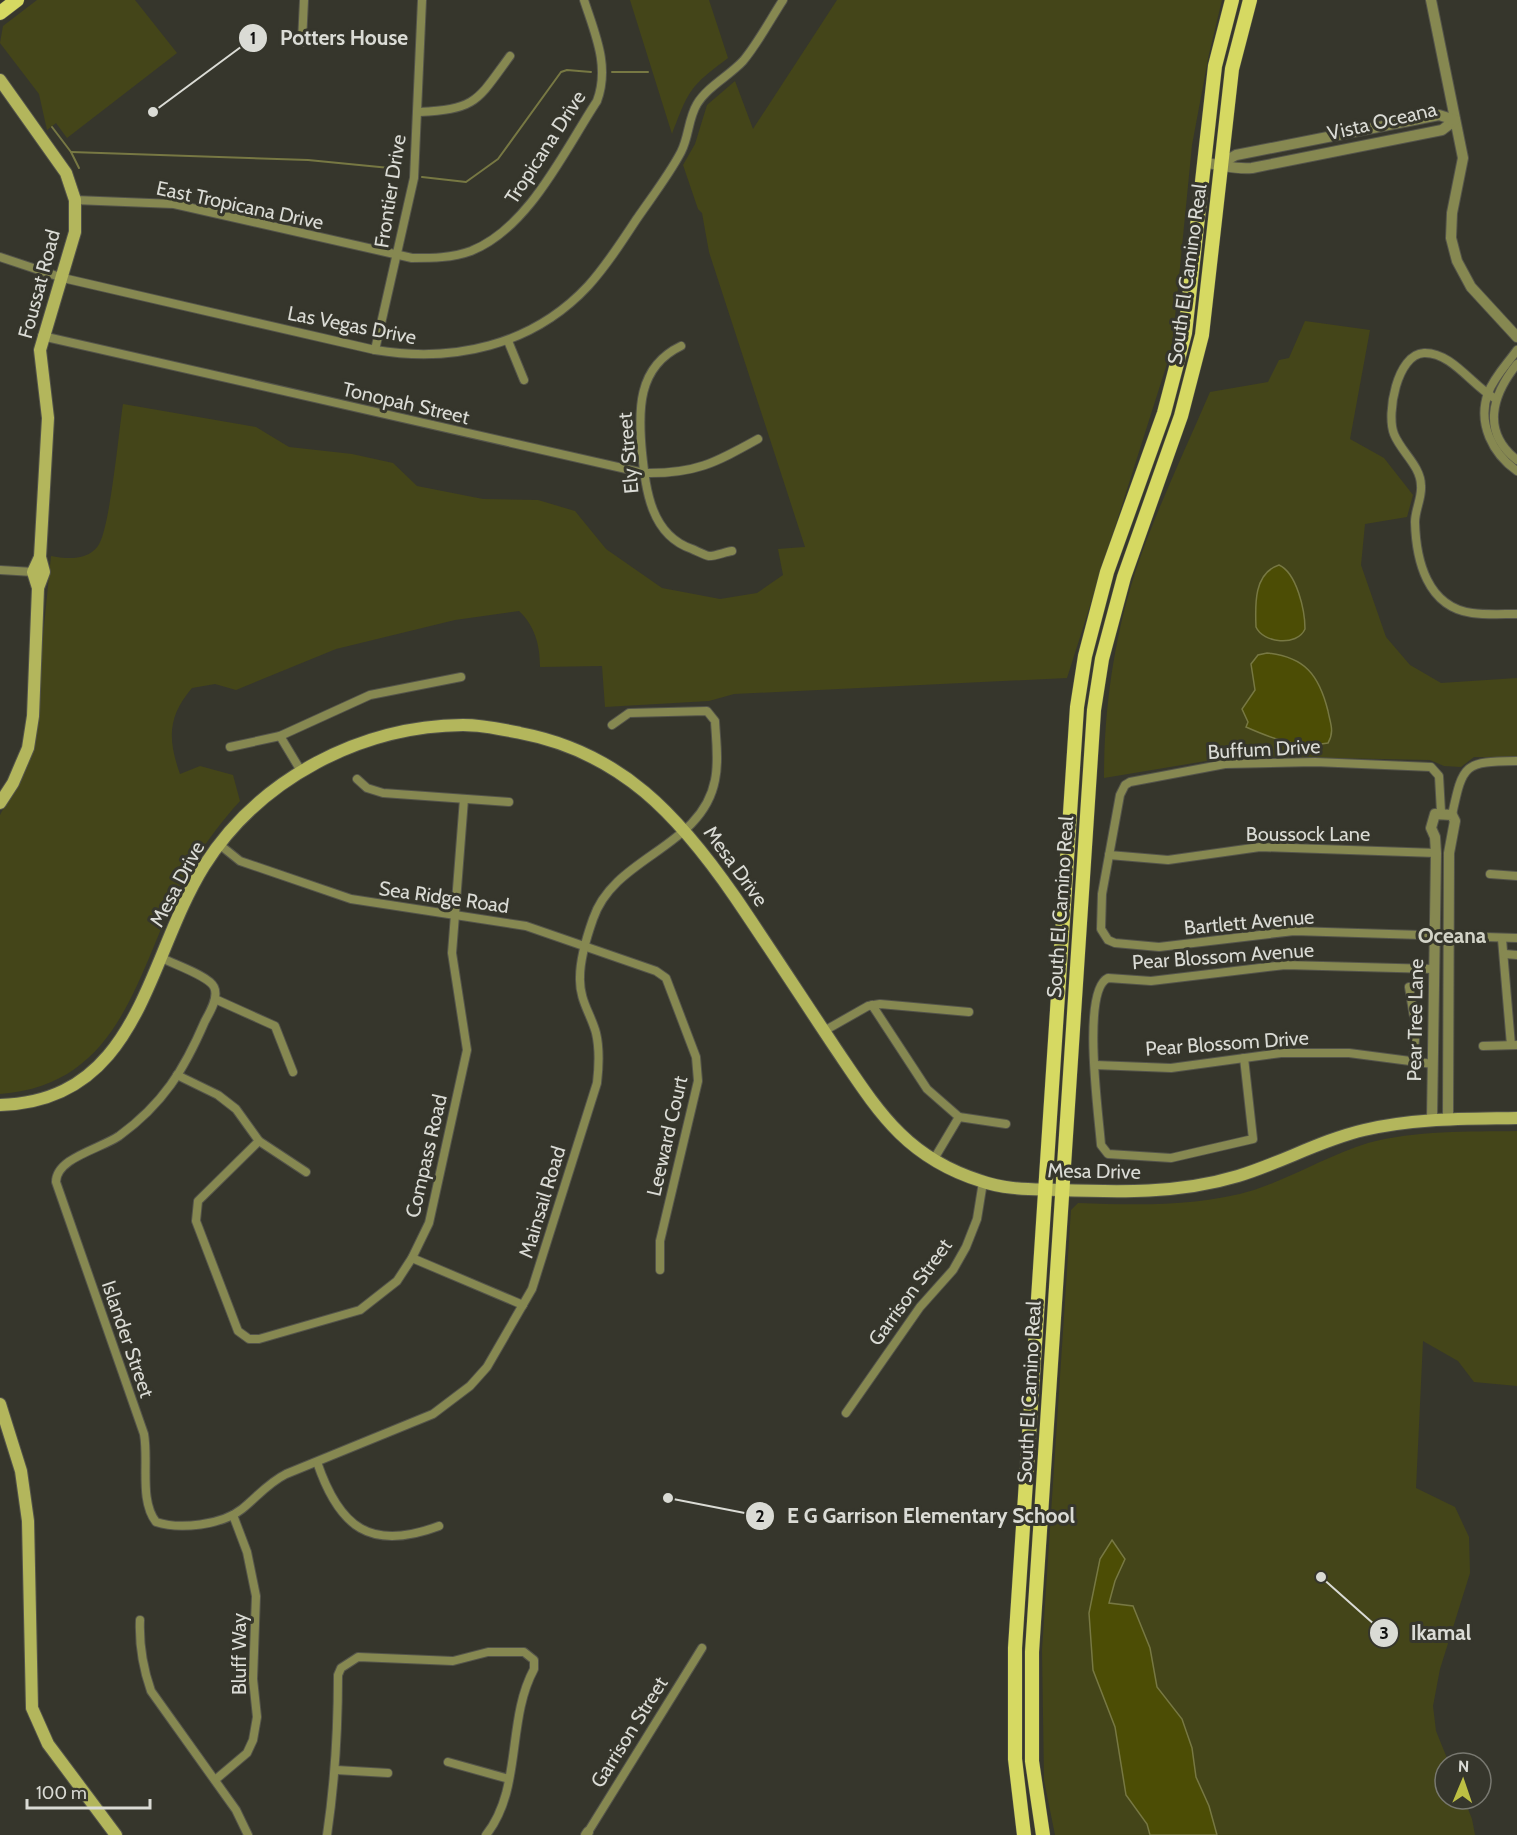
<svg xmlns="http://www.w3.org/2000/svg" width="1517" height="1835" viewBox="0 0 1517 1835" font-family="Cabin,sans-serif">
<style>
.green{fill:#444519}
.water{fill:#4c4d05;stroke:#777843;stroke-width:1.5}
.lines{fill:none;stroke-linecap:round;stroke-linejoin:round}
.stream{stroke:#777843;stroke-width:2}
.minor-casing{stroke:#54544a;stroke-width:10}
.tertiary-casing{stroke:#54544a;stroke-width:12}
.secondary-casing{stroke:#54544a;stroke-width:14}
.primary-casing{stroke:#54544a;stroke-width:15}
.minor{stroke:#868851;stroke-width:8}
.tertiary{stroke:#868851;stroke-width:10}
.secondary{stroke:#b3b65c;stroke-width:12}
.primary{stroke:#d6d962;stroke-width:14}
.labels{text-anchor:middle;dominant-baseline:central;stroke-width:6;stroke-linejoin:round;paint-order:stroke}
.street-label{font-size:20px;fill:#dadbd5;stroke:#36362c}
.neighbourhood-label{font-size:21px;font-weight:bold;fill:#d2d3c7;stroke:#36362c}
.leader{fill:none;stroke:#dadbd5;stroke-width:2}
.callout-dot{fill:#dadbd5;stroke:#36362c;stroke-width:2}
.mark-label{font-size:18px;text-anchor:middle;font-weight:bold;fill:#111}
.callout-label{font-size:21px;text-anchor:middle;font-weight:bold;fill:#dadbd5;stroke:#36362c;stroke-width:6;stroke-linejoin:round;paint-order:stroke}
</style>
<rect width="100%" height="100%" fill="#36362c"/>
<!-- green -->
<g class="green">
<polygon points="37,0 135,0 177,53 67,138 56,123 47,130 39,94 0,43 3,26"/>
<path d="M630 0H709L728 58C689 87 689 90 672 134Z"/>
<path d="M837 0H1222L1209 54 1192 145 1172 348 1067 678 734 694 709 701 605 707 602 666 540 667C540 645 535 626 519 611L455 620 336 649 236 690 215 684 192 688C167 717 168 740 180 774L200 766 233 775 240 801C219 824 199 851 184 879 137 968 124 1085 0 1094V815L31 757 51 556C66 559 87 561 98 546 110 530 119 429 123 404L256 427 289 447 352 454 393 463 417 486 483 499 538 500 575 511 606 549 662 588 720 599 757 593 783 575 778 549 805 547 709 252 702 213 698 209 683 165 695 144 707 105 735 81 753 129Z"/>
<path d="M1305 321 1370 330 1350 439 1384 458 1413 495 1407 517 1365 524 1361 565 1386 637 1410 665 1441 683 1517 678V758L1474 757 1461 767 1444 766 1430 760 1236 756 1104 778C1104 705 1115 631 1139 561 1159 504 1186 448 1210 392L1268 382 1279 360 1289 358Z"/>
<path d="M1517 1131V1386L1474 1382 1458 1361 1423 1341 1416 1488 1455 1507 1469 1537 1470 1573 1440 1669 1433 1706 1436 1731 1449 1763H1445V1799H1464L1472 1819 1475 1835H1055L1044 1780 1042 1650 1071 1210 1078 1203C1136 1205 1198 1207 1254 1190 1293 1177 1329 1155 1368 1143 1416 1130 1468 1132 1517 1131Z"/>
</g>
<!-- water -->
<g class="water">
<path d="M1279 565C1297 573 1305 611 1305 629 1297 647 1263 643 1256 627 1255 604 1254 573 1279 565Z"/>
<path d="M1267 653C1305 657 1319 675 1328 711 1330 723 1335 731 1328 743 1299 749 1273 739 1246 727L1248 722 1242 709 1255 690 1251 664 1258 655Z"/>
<polygon points="1112,1540 1125,1559 1115,1581 1109,1603 1133,1606 1150,1648 1157,1687 1182,1719 1192,1748 1196,1777 1209,1806 1217,1835 1150,1835 1147,1824 1126,1795 1115,1727 1093,1670 1089,1613 1100,1559"/>
</g>
<g class="lines">
<!-- stream -->
<g class="stream">
<polyline points="612,72 648,72"/>
<polyline points="52,127 71,152 79,168"/>
<polyline points="71,152 308,160 400,169"/>
<polyline points="422,177 466,182 498,159 561,72 567,70 591,72"/>
</g>
<!-- minor casing -->
<g class="minor-casing">
<g id="minor">
<polyline points="302,42 304,0"/>
<path d="M419 112C477 109 477 101 510 56"/>
<path d="M75 200 174 204 412 258C432 258 452 258 471 251 529 228 564 151 597 101 610 66 595 34 584 0"/>
<path d="M0 257 63 278 375 350C453 363 532 346 588 286 606 266 621 243 636 220 651 198 669 175 681 152 689 137 688 119 697 104 707 87 729 76 743 61 758 43 770 20 783 0"/>
<path d="M42 336 644 473C695 474 715 463 758 439"/>
<polyline points="508,341 524,380"/>
<path d="M681 346C637 367 638 411 642 453 646 491 651 535 692 549 697 551 704 555 709 556 716 556 725 552 732 551"/>
<polyline points="375,350 414,178 422,0"/>
<path d="M1517 350C1507 364 1494 377 1488 393 1477 424 1493 454 1517 471"/>
<path d="M1517 364C1492 395 1481 432 1517 460"/>
<path d="M1496 399C1473 387 1452 352 1424 353 1397 354 1386 414 1394 434 1401 452 1421 466 1421 486 1422 498 1415 510 1415 522 1416 560 1427 607 1472 613 1486 615 1502 614 1517 614"/>
<polyline points="0,570 33,572"/>
<polyline points="280,736 301,771"/>
<polyline points="230,747 280,736 370,695 461,677"/>
<polyline points="357,779 367,788 383,793 509,802"/>
<polyline points="1441,812 1439,776 1431,767 1315,762 1225,764 1130,782 1125,785 1120,795 1102,894 1101,929 1108,940 1115,943 1159,947 1294,931 1517,938"/>
<path d="M1452 815C1463 763 1464 762 1517 761"/>
<polyline points="220,845 240,861 351,899 526,926 656,971 666,978 696,1057 698,1081 660,1241 660,1270"/>
<polyline points="1109,855 1168,860 1260,847 1436,853"/>
<polyline points="1490,874 1517,876"/>
<polyline points="1502,939 1511,1045"/>
<polyline points="1505,954 1517,955"/>
<path d="M162 958C173 964 209 976 214 987 219 997 210 1012 205 1021 184 1070 163 1104 119 1136 100 1149 56 1158 56 1182L144 1434C149 1462 139 1500 156 1522 180 1530 222 1525 242 1509 258 1496 268 1483 286 1474L433 1414 470 1386 487 1367 532 1289 597 1083C599 1066 600 1050 596 1033 591 1014 579 1000 580 977 580 959 587 936 593 919 614 856 702 848 715 780 719 761 716 740 715 721L707 711 629 713 612 725"/>
<polyline points="1409,987 1416,1029 1413,1061"/>
<polyline points="215,999 275,1026 293,1072"/>
<polyline points="872,1005 927,1089 959,1117 1006,1124"/>
<polyline points="824,1031 868,1006 880,1004 969,1012"/>
<polyline points="1483,1046 1517,1045"/>
<path d="M1244 1058 1253 1139 1171 1158 1108 1154 1101 1145C1099 1117 1081 990 1108 978L1151 981 1285 965 1434 969"/>
<polyline points="1095,1065 1171,1068 1281,1053 1349,1053 1433,1064"/>
<polyline points="177,1075 218,1095 236,1109 259,1141 306,1172"/>
<polyline points="259,1141 198,1201 196,1221 238,1331 249,1339 259,1339 360,1310 397,1281 412,1258 429,1223 467,1050 452,953 464,799"/>
<polyline points="934,1159 959,1117"/>
<polyline points="412,1258 523,1305"/>
<polyline points="846,1413 920,1307 953,1270 966,1247 977,1219 983,1182"/>
<path d="M317 1462C339 1527 370 1552 439 1526"/>
<path d="M140 1620C139 1644 143 1668 151 1691L236 1810 248 1835"/>
<polyline points="448,1762 509,1779"/>
<polyline points="336,1770 388,1773"/>
<polyline points="215,1780 247,1753 253,1740 257,1717 253,1679 256,1596 247,1552 233,1515"/>
<polyline points="588,1832 702,1648"/>
<path d="M327 1835C335 1781 338 1729 338 1675L341 1668 358 1657 453 1661 488 1652H524L534 1660V1669C506 1721 523 1788 486 1835"/>
</g>
</g>
<!-- tertiary casing -->
<g class="tertiary-casing">
<g id="tertiary">
<polyline points="1431,0 1463,158 1452,213 1451,238 1457,261 1471,287 1517,337"/>
<path d="M1204 163C1221 164 1235 170 1252 168L1442 130 1455 120"/>
<polyline points="1220,164 1236,155 1439,115 1455,120"/>
<polyline points="1432,1119 1436,853 1435,837 1431,828 1435,814 1452,815 1455,821 1449,853 1448,1119"/>
<polyline points="586,1835 588,1832"/>
</g>
</g>
<!-- secondary casing -->
<g class="secondary-casing">
<g id="secondary">
<polyline points="0,80 66,173 75,200 75,232 40,350 48,418 40,557"/>
<polygon points="40,557 44,572 38,588 33,572"/>
<polyline points="0,803 13,783 28,748 33,716 38,588"/>
<path d="M0 1105C140 1101 146 959 204 866 260 778 361 726 463 725 483 725 501 729 520 733 621 752 679 816 735 897 769 947 802 998 836 1049 878 1111 905 1157 981 1181 1006 1190 1032 1189 1057 1190 1119 1192 1178 1194 1238 1176 1281 1163 1321 1140 1364 1130 1415 1118 1465 1119 1517 1118"/>
<polyline points="0,1404 21,1471 28,1521 32,1708 48,1744 116,1835"/>
</g>
</g>
<!-- primary casing -->
<g class="primary-casing">
<g id="primary">
<polyline points="0,13 17,0"/>
<polyline points="1024,1835 1015,1759 1015,1648 1077,707 1085,656 1107,572 1164,413 1185,333 1215,66 1232,0"/>
<polyline points="1043,1835 1032,1761 1032,1652 1094,710 1102,659 1124,577 1181,416 1202,335 1232,69 1250,0"/>
</g>
</g>
<!-- minor -->
<use href="#minor" class="minor"/>
<!-- tertiary -->
<use href="#tertiary" class="tertiary"/>
<!-- secondary -->
<use href="#secondary" class="secondary"/>
<!-- primary -->
<use href="#primary" class="primary"/>
</g>
<g class="labels">
<!-- street labels -->
<g class="street-label">
<text transform="translate(1382 121) rotate(-13)">Vista Oceana</text>
<text transform="translate(545 147) rotate(-57)">Tropicana Drive</text>
<text transform="translate(390 191) rotate(-81)">Frontier Drive</text>
<text transform="translate(240 205) rotate(12)">East Tropicana Drive</text>
<text transform="translate(1187 274) rotate(-82)">South El Camino Real</text>
<text transform="translate(39 284) rotate(-75)">Foussat Road</text>
<text transform="translate(352 325) rotate(11)">Las Vegas Drive</text>
<text transform="translate(406 403) rotate(13)">Tonopah Street</text>
<text transform="translate(628 453) rotate(-95)">Ely Street</text>
<text transform="translate(1264 749) rotate(-3)">Buffum Drive</text>
<text x="1308" y="834">Boussock Lane</text>
<text transform="translate(736 866) rotate(54)">Mesa Drive</text>
<text transform="translate(177 884) rotate(-62)">Mesa Drive</text>
<text transform="translate(444 897) rotate(8)">Sea Ridge Road</text>
<text transform="translate(1060 907) rotate(-86)">South El Camino Real</text>
<text transform="translate(1249 922) rotate(-5)">Bartlett Avenue</text>
<text transform="translate(1223 956) rotate(-4)">Pear Blossom Avenue</text>
<text transform="translate(1415 1020) rotate(-89)">Pear Tree Lane</text>
<text transform="translate(1227 1043) rotate(-4)">Pear Blossom Drive</text>
<text transform="translate(667 1136) rotate(-77)">Leeward Court</text>
<text transform="translate(426 1156) rotate(-77)">Compass Road</text>
<text transform="translate(1094 1171) rotate(1)">Mesa Drive</text>
<text transform="translate(542 1202) rotate(-73)">Mainsail Road</text>
<text transform="translate(910 1292) rotate(-54)">Garrison Street</text>
<text transform="translate(128 1339) rotate(71)">Islander Street</text>
<text transform="translate(1029 1392) rotate(-87)">South El Camino Real</text>
<text transform="translate(239 1654) rotate(-90)">Bluff Way</text>
<text transform="translate(629 1732) rotate(-58)">Garrison Street</text>
</g>
<!-- neighbourhood labels -->
<g class="neighbourhood-label">
<text x="1452" y="935">Oceana</text>
</g>
</g>
<!-- callouts -->
<path class="leader" d="M153 112L253 38M668 1498L760 1516M1321 1577L1384 1633"/>
<g class="callout-dot">
<circle cx="153" cy="112" r="6"/>
<circle cx="668" cy="1498" r="6"/>
<circle cx="1321" cy="1577" r="6"/>
<circle cx="253" cy="38" r="15"/>
<circle cx="760" cy="1516" r="15"/>
<circle cx="1384" cy="1633" r="15"/>
</g>
<g class="mark-label">
<text x="253" y="44">1</text>
<text x="760" y="1522">2</text>
<text x="1384" y="1639">3</text>
</g>
<g class="callout-label">
<text x="344" y="45">Potters House</text>
<text x="931" y="1523">E G Garrison Elementary School</text>
<text x="1441" y="1640">Ikamal</text>
</g>
<!-- north arrow -->
<g transform="translate(1463 1781) rotate(2)"><circle r="28" fill="#36362c" stroke="#787870" stroke-width="1.5"/>
<path d="M0-4.5L10 22L0 15L-10 22Z" fill="#bdbf43"/>
<text y="-9" font-size="16" font-weight="bold" text-anchor="middle" fill="#dadbd5">N</text>
</g>
<!-- scale -->
<path d="M27 1799v9h123v-9" fill="none" stroke="#dadbd5" stroke-width="3"/>
<text x="36" y="1799" font-size="18" fill="#dadbd5" stroke="#36362c" stroke-width="4.5" paint-order="stroke">100 m</text>
</svg>
